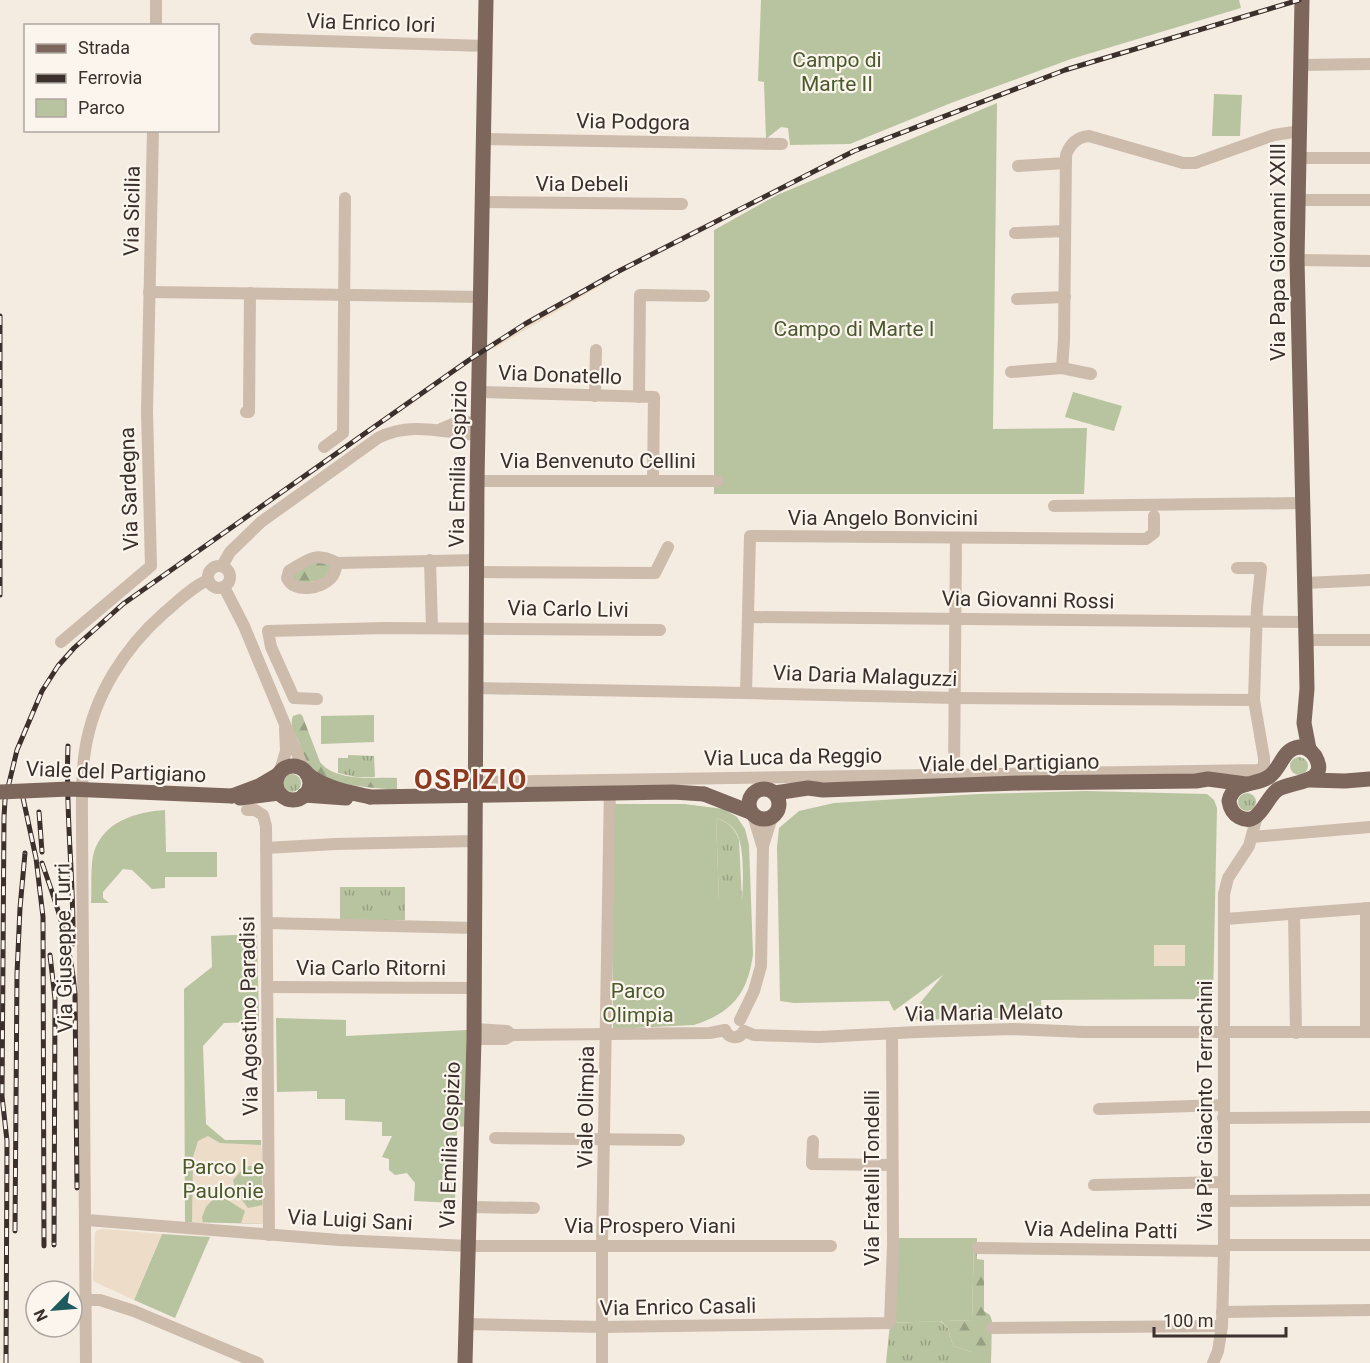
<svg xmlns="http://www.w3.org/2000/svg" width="1370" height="1363" viewBox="0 0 1370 1363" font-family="Roboto,sans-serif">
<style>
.grass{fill:url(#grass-tufts)}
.forest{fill:url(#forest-firs)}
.green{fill:#b8c4a0;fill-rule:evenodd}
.plaza{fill:#ecdcc8}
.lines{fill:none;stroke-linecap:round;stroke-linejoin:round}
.minor{stroke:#cdbbac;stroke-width:12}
.major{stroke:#7d675c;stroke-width:15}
.rail-casing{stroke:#3b302b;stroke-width:5}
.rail{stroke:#fbf5ee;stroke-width:3;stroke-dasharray:9;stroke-linecap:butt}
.major-bridge{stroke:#7d675c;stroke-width:15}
.labels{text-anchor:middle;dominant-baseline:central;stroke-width:4.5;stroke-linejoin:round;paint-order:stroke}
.street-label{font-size:21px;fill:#3b302b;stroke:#fbf5ee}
.park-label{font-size:21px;fill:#4a5a2e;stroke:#fbf5ee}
.district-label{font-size:27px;font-weight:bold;letter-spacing:1.5px;fill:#8c3b22;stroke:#fbf5ee}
</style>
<defs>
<pattern id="grass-tufts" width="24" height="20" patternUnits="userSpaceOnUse" patternTransform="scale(1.5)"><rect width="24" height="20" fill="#b8c4a0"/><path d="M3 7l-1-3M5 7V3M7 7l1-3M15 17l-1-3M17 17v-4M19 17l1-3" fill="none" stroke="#97a083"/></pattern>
<pattern id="forest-firs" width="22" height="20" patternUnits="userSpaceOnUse" patternTransform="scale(1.5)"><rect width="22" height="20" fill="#b8c4a0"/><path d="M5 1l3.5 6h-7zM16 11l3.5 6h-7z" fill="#97a083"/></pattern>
</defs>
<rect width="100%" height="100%" fill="#f4ebe1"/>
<!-- grass -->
<g class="grass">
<polygon points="348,755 374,756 375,777 356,777 338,773 338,758 348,758"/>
<circle cx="1299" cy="766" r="9"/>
<circle cx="292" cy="783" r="9"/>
<circle cx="1247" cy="802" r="9"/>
<path d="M716 818C728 822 735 828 739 840L742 901H719Z"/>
<rect x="340" y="887" width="65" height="33"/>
<polygon points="940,1321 948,1328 953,1346 972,1352 972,1363 886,1363 890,1323"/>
</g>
<!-- forest -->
<g class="forest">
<polygon points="317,559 331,566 331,571 323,580 296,584 291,572"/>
<path d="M299 714 302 715 320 762C336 782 373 777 397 778V790C372 787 329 787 311 768 305 761 302 751 299 742 295 733 289 725 293 716Z"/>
<polygon points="974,1238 977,1238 977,1259 984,1260 984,1311 990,1315 992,1321 991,1363 972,1363 972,1352 953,1346 948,1328 941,1321 972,1320"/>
</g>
<!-- green -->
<g class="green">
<polygon points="761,0 1239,0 1241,8 1071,59 951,103 850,144 790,145 788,128 781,127 766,139 764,82 758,81"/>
<polygon points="1214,94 1242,95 1240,136 1212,136"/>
<polygon points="997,103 993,429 1087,428 1084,494 714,494 714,230 777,195"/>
<polygon points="1073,392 1122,406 1114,431 1065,417"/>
<polygon points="374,715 374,742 321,744 321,716"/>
<polygon points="1085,791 1207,794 1214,800 1217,808 1213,999 1041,1000 1042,1017 906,1020 943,975 894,1011 889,1001 794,1003 780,1001 777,847 779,828 799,811 834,803 979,794"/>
<path d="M613 804H684L724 809 737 817 745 829 749 845 753 954C748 993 732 1013 694 1025L613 1029ZM716 818C724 820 732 825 736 832 745 846 743 884 742 901H719Z"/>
<path d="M165 810 166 852H217V877H165V888L152 889 132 870 123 869 103 892V898L109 903H91C92 889 90 865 94 852 104 821 136 812 165 810Z"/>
<polygon points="257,934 259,1022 224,1023 203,1046 206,1124 225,1140 261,1140 263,1224 185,1222 184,989 212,967 211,936"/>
<polygon points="276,1018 346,1020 346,1036 467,1030 466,1127 457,1126 455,1203 414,1201 415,1183 407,1173 395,1175 389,1170 389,1159 382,1157 392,1136 382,1136 382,1122 345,1120 345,1099 317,1099 317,1091 277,1092"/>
<polygon points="162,1234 210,1237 175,1318 134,1300"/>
<polygon points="893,1238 974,1238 972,1320 890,1323"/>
</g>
<!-- plaza -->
<g class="plaza">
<polygon points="614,275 615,277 493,349 494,346 526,326"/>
<polygon points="1185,945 1185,966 1154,966 1154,945"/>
<polygon points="208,1136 220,1143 261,1145 262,1166 249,1166 240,1172 233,1180 236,1192 248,1208 263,1205 263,1224 241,1223 245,1211 226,1199 215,1197 206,1207 202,1217 203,1223 192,1222 193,1157 198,1141"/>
<polygon points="103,1229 162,1234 134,1300 93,1281 95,1233 97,1230"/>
</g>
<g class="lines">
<!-- minor -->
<g class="minor">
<polyline points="156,26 156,0"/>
<polyline points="256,39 486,46"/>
<polyline points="1302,65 1370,64"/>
<polyline points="483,139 782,144"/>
<polyline points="1299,158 1370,158"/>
<polyline points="1018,166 1066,163"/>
<polyline points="1298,200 1370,200"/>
<polyline points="483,202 682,204"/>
<polyline points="1015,233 1065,231"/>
<polyline points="1297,260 1370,261"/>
<polyline points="149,292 482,297"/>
<polyline points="1017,299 1065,297"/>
<path d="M1062 368 1064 340 1066 155C1070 144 1077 137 1089 136L1183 163H1195L1274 135 1300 131"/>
<polyline points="1011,372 1062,368 1091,374"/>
<polyline points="480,392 654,397 653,481"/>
<polyline points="595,396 596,350"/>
<polyline points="639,397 640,295 704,296"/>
<polyline points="246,412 249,412 250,293"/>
<polyline points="441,429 455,423 479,422"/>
<polyline points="324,447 343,433 345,198"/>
<polyline points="477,481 718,481"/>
<polyline points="1054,506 1303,503"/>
<polyline points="430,560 432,628"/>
<path d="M337 563C336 568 335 573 332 577 322 589 294 594 287 578L289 571C308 560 315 551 337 563L477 560"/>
<circle cx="219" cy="577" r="11"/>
<path d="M222 566 230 552 261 522 378 438C411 421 444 433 478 435"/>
<polyline points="477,572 655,573 668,547"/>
<polyline points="1305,583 1370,580"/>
<polyline points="224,587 244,626 304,770"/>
<polyline points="750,617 1306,622"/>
<polyline points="1306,640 1370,640"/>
<polyline points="61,642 151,566 147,412 153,130"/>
<polyline points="476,688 746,693 956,698 1254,700"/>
<polyline points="746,693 750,536 1146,539 1154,533 1154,516"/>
<polyline points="317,699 294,698 271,647 268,631 385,628 660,630"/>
<polyline points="280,771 286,751 285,729"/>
<polyline points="954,774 956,538"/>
<polyline points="475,782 1260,770 1264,765 1264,758 1254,700 1257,607 1261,568 1237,568"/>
<polyline points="247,810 255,810 263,815 266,826 269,1235"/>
<polyline points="753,815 762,845"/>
<polyline points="1252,837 1370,827"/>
<polyline points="266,848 335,844 475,841"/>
<polyline points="1294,914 1296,1033"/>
<polyline points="1225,919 1370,908"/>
<polyline points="267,923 475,928"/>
<polyline points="268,987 474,988"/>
<polyline points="740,1020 754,991 761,966 763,846 772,817"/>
<polyline points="474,1029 507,1031 511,1034"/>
<path d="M725 1030C729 1039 739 1040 744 1031"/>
<polyline points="744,1031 754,1035 819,1037 917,1032 1013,1029 1084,1032 1370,1032"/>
<polyline points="1366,1032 1366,908"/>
<polyline points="474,1039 505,1039 512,1035 710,1033 725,1030"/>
<polyline points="1099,1109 1224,1105"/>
<polyline points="1223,1118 1370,1117"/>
<polyline points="495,1138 679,1140"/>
<polyline points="813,1141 812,1164 892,1165"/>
<polyline points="1094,1185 1224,1182"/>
<polyline points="1224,1201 1370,1200"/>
<polyline points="469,1207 534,1208"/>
<polyline points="87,1220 339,1240 468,1246 831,1246"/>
<polyline points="1224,1245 1370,1245"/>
<polyline points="978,1248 1224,1251"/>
<polyline points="86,1300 100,1300 134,1311 258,1363"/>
<polyline points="1222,1312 1370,1310"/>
<polyline points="466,1324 602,1327 890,1323 893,1245 892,1034"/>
<polyline points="992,1328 1222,1326"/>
<path d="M86 1363 82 825C82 800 81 775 85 751 93 697 124 648 164 613 178 601 192 587 208 580"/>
<polyline points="602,1363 602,1246 610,785"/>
<polyline points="1213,1363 1218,1351 1222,1326 1224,1251 1224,894 1228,878 1249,846 1257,816"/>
</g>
<!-- major -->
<g class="major">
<polyline points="1302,0 1297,260 1306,640 1307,689 1304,723 1309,749"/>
<path d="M1299 747C1306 747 1311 750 1315 756 1331 784 1290 781 1277 790 1265 799 1259 828 1239 817 1232 813 1230 808 1229 801 1234 779 1256 787 1270 776 1282 766 1283 749 1299 747Z"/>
<circle cx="293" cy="783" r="17"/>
<path d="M307 774C325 788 348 792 370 797"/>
<polyline points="1310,780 1345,781 1370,779"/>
<circle cx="764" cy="804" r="15"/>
<polyline points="775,793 808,788 823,790 1021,783 1196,781 1208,779 1246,784"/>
<polyline points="704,794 750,812"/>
<polyline points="304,795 346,798"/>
<polyline points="232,796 259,786 276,776"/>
<polyline points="240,798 279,793"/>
<polyline points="465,1363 474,1039 477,481 486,0"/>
</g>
<!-- rail casing -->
<g class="rail-casing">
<g id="rail">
<polyline points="0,316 0,595"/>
<path d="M68 746C65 812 74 878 73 944"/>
<polyline points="23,798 36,858 43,917 44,1246"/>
<polyline points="39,812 42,852"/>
<path d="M42 863C58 908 71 946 75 994L77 1188"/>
<polyline points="50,955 55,999 54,1245"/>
<polyline points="15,1231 17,974 20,908 25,853"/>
<polyline points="6,1363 7,1141 2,1096 4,817 5,800 17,750 42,691 58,666 74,648 123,604 469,360 525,324 619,271 854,151 1065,70 1299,0"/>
</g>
</g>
<!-- rail -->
<use href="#rail" class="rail"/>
<!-- major-bridge -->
<g class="major-bridge">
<polyline points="0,792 69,789 232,796"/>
<polyline points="370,797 673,792 704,794"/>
</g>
</g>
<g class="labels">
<!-- street labels -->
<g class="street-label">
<text transform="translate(371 23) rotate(2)">Via Enrico Iori</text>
<text transform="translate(633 122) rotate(1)">Via Podgora</text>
<text x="582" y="184">Via Debeli</text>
<text transform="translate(132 211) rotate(-89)">Via Sicilia</text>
<text transform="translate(1278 252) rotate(-90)">Via Papa Giovanni XXIII</text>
<text transform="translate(560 375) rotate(2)">Via Donatello</text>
<text x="598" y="461">Via Benvenuto Cellini</text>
<text transform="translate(458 464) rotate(-89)">Via Emilia Ospizio</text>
<text transform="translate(129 489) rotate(-92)">Via Sardegna</text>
<text x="883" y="518">Via Angelo Bonvicini</text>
<text transform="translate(1028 600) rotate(1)">Via Giovanni Rossi</text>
<text transform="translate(568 609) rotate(1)">Via Carlo Livi</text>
<text transform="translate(865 676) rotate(2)">Via Daria Malaguzzi</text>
<text transform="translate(793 757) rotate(-1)">Via Luca da Reggio</text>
<text transform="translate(1009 763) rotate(-1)">Viale del Partigiano</text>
<text transform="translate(116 772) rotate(2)">Viale del Partigiano</text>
<text transform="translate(64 948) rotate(-91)">Via Giuseppe Turri</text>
<text x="371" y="968">Via Carlo Ritorni</text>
<text transform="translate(984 1013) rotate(-1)">Via Maria Melato</text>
<text transform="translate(249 1016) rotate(-91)">Via Agostino Paradisi</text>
<text transform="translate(1205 1106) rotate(-90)">Via Pier Giacinto Terrachini</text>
<text transform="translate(586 1107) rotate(-89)">Viale Olimpia</text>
<text transform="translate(450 1145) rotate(-88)">Via Emilia Ospizio</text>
<text transform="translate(872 1178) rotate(-90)">Via Fratelli Tondelli</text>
<text transform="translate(350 1220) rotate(3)">Via Luigi Sani</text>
<text x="650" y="1226">Via Prospero Viani</text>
<text transform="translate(1101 1230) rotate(1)">Via Adelina Patti</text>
<text transform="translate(678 1307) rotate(-1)">Via Enrico Casali</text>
</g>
<!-- park labels -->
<g class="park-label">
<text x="837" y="60">Campo di<tspan x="837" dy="24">Marte II</tspan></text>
<text x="854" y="329">Campo di Marte I</text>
<text x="638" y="991">Parco<tspan x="638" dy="24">Olimpia</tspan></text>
<text x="223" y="1167">Parco Le<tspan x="223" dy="24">Paulonie</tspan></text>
</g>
<!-- district labels -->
<g class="district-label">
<text x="471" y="780">OSPIZIO</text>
</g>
</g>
<!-- legend -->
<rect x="24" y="24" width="195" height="108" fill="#fbf5ee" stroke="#aea6a0" stroke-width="1.5"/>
<rect x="36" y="44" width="30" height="9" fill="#7d675c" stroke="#aea6a0" stroke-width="1.5"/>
<text x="78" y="54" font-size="18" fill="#3b302b">Strada</text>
<rect x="36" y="74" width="30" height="9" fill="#3b302b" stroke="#aea6a0" stroke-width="1.5"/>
<text x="78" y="84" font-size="18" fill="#3b302b">Ferrovia</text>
<rect x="36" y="99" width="30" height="18" fill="#b8c4a0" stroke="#aea6a0" stroke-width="1.5"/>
<text x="78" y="114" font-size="18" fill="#3b302b">Parco</text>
<!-- north arrow -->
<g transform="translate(54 1309) rotate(245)"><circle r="28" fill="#fbf5ee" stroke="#aea6a0" stroke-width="1.5"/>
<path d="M0-4.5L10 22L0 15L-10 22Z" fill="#1f5a5e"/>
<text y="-9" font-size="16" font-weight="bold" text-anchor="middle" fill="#3b302b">N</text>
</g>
<!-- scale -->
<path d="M1154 1327v9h132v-9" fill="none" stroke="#3b302b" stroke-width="3"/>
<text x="1163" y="1327" font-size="18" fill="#3b302b" stroke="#fbf5ee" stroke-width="4.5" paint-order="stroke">100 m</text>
</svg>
